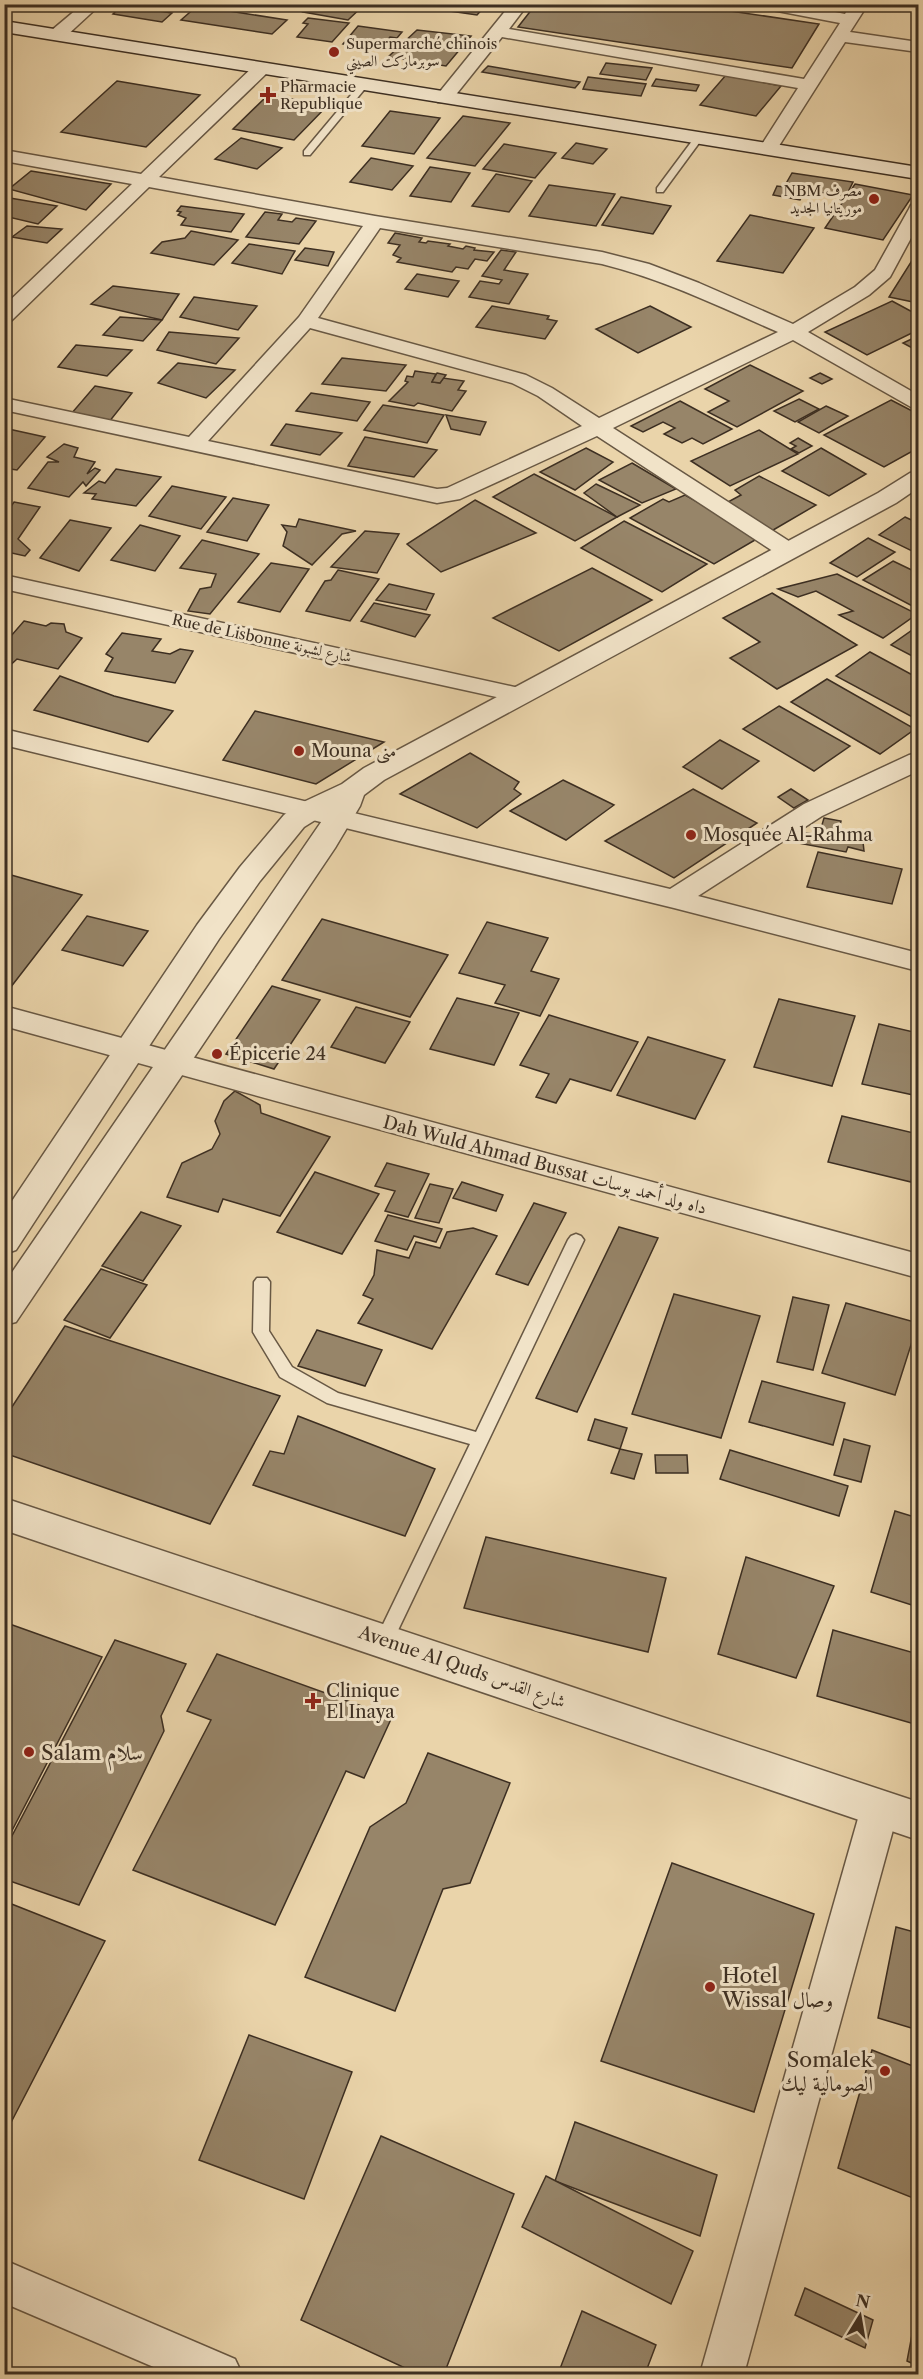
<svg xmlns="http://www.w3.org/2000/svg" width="923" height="2379" viewBox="0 0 923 2379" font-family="'Libre Caslon Text',Amiri,serif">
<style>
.building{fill:#978569;stroke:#3d2f22;stroke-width:1.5}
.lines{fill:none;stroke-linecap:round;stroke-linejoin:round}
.service-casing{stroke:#685844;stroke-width:3}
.minor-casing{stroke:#685844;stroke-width:3}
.tertiary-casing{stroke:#685844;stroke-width:3}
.secondary-casing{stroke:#3d2f22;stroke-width:3}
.service{fill:#f1e3c8;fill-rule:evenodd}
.minor{fill:#f1e3c8;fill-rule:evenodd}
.tertiary{fill:#f1e3c8;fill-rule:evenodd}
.secondary{fill:#f1e3c8;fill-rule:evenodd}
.poi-dot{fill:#8f2418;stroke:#f1e3c8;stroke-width:2}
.labels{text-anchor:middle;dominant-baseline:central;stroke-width:6;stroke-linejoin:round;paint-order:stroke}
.far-poi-label{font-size:15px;fill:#3d2f22;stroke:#f1e3c8;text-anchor:start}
.far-street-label{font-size:15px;fill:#3d2f22;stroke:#f1e3c8}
.poi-label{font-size:18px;fill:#3d2f22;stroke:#f1e3c8;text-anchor:start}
.street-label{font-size:18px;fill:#3d2f22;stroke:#f1e3c8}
.near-poi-label{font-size:21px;fill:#3d2f22;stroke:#f1e3c8;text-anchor:start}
</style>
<rect width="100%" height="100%" fill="#ead4aa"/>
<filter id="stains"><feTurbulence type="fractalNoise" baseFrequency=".00333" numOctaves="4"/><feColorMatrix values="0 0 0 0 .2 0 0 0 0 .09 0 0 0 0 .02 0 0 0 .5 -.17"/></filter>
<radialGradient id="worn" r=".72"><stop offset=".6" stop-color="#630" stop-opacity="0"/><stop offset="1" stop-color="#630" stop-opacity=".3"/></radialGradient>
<!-- building -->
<g class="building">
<polygon points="123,4 144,4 140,8 172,13 162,22 113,14"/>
<polygon points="312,4 365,4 348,20 303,12"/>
<polygon points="431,4 487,4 477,15 428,8"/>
<polygon points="536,4 683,4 819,24 792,68 518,27"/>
<polygon points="197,6 287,20 272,34 181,20"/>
<polygon points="308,18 349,23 332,42 297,37 308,24 303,23"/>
<polygon points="358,26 402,32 397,38 390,37 380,49 343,44"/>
<polygon points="417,30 471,36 446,66 388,57"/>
<polygon points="606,63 652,68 646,80 600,74"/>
<polygon points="488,66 580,82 575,88 482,72"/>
<polygon points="726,75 781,86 756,116 700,105"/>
<polygon points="588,77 646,84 641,96 583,89"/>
<polygon points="656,79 699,85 696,91 652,86"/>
<polygon points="117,81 200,95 146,147 61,132"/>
<polygon points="268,95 328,105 294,140 233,129"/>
<polygon points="390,111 440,118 414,154 362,146"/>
<polygon points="463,116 510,123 475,166 427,158"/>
<polygon points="241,138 282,148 257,169 215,159"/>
<polygon points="576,143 607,149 593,164 562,158"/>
<polygon points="504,144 556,153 535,178 483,169"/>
<polygon points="371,158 413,166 392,190 350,182"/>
<polygon points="430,167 470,173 451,202 410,196"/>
<polygon points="31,171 111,184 86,210 9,189"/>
<polygon points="792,173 853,182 846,196 805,190 800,200 773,195 777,186 784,187"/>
<polygon points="496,174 532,181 509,212 472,206"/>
<polygon points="855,184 913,195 883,240 825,228"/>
<polygon points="549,185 615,194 596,226 529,216"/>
<polygon points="4,197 57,206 38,224 4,216"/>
<polygon points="621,197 671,206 653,234 602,225"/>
<polygon points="181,206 244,214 231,232 181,225 186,218 178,215 181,212 177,211"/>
<polygon points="265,212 282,214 278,220 292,222 296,218 316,221 299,244 246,237"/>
<polygon points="750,215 814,228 783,273 717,261"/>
<polygon points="27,226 62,229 47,243 12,237"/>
<polygon points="191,231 238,240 214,265 151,253 162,242 185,238"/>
<polygon points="395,233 422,238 419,242 426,243 428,241 450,244 448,246 463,249 466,246 475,248 474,250 494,252 487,261 475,259 468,269 456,267 452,272 397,262 401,258 393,255 400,245 388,243"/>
<polygon points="249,244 295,251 282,274 232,263"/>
<polygon points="305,248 334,252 328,266 295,260"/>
<polygon points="501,250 516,252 504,270 528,274 509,304 469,297 480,281 499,284 502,280 482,276"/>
<polygon points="918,251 918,303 889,297"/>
<polygon points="417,274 459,281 448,297 405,289"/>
<polygon points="113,286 179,294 162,320 91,304"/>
<polygon points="194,297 257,306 238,330 180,317"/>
<polygon points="892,301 918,315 918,330 867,355 825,332"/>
<polygon points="492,306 549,316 547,319 557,321 545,339 476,327"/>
<polygon points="650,306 691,327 638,353 596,329"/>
<polygon points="120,317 162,320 143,341 103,335"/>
<polygon points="169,332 239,338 216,364 157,350"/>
<polygon points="918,336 918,351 903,343"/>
<polygon points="76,345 132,350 107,376 58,367"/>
<polygon points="342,358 406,365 386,391 322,384"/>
<polygon points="178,363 235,370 206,398 158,383"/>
<polygon points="750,365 803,391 737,427 708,412 729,401 705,389"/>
<polygon points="415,371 436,374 432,382 440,383 443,378 464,381 458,390 466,391 452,411 418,403 414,406 389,401 408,382 405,381 407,376 413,377"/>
<polygon points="437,373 446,375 440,383 432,382"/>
<polygon points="820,373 832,379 822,384 810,378"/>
<polygon points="95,386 132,393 109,422 71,414"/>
<polygon points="311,393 370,402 357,421 296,411"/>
<polygon points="799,399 819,409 795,422 774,411"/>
<polygon points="891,400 918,414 918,448 884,467 824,435"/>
<polygon points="680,401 732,429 703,444 692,438 682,443 664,434 675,428 663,422 643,432 631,426"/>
<polygon points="383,405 432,413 444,415 427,443 364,430"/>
<polygon points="826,406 848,416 819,433 798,422"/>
<polygon points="446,415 486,422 480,435 451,429"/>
<polygon points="286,424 342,433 320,455 271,445"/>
<polygon points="4,428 45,437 17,470 4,468"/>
<polygon points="759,430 798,454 730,486 691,461"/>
<polygon points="365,437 437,450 414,477 348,466"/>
<polygon points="798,438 812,446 799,453 791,449 796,446 790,443"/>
<polygon points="64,444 78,448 74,457 95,462 87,474 95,468 100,470 86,486 83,482 69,497 28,488 48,462 59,462 47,457"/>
<polygon points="586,448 613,462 575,490 540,472"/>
<polygon points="821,448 866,474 829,496 782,471"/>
<polygon points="632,463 676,489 642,503 599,480"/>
<polygon points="116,469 161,477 136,506 92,499 96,494 84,493 99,481 105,483"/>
<polygon points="534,474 617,517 575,541 493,497"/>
<polygon points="759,476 816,505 768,533 726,503 741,495 735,490"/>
<polygon points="596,484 640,505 617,517 584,493"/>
<polygon points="172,486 226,497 201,529 149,516"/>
<polygon points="685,495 755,534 755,540 714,564 630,518 663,499 669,502"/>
<polygon points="233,498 269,505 247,541 207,532"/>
<polygon points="475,500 536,533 441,572 407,544"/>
<polygon points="14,502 40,507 18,539 30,550 25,556 7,552 9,546 4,546 4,517"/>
<polygon points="905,517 918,523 918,547 912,551 879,535"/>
<polygon points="299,519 356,531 342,534 312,565 283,546 287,532 282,525 296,527"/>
<polygon points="70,520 111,528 79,571 40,558"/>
<polygon points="624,521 707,564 662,592 581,548"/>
<polygon points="140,525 180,536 155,571 111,560"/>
<polygon points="365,531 399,534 377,573 331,567"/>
<polygon points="868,538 895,552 857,577 830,563"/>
<polygon points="202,540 259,554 210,614 188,611 200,589 211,587 216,574 180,568"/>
<polygon points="893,561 918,573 918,609 863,580"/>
<polygon points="271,563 309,569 280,612 238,602"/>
<polygon points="592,568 652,600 559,651 493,618"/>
<polygon points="338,570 379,579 350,621 306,611 325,581 331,580"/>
<polygon points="837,574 917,614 883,638 839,615 853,611 816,591 798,597 778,589"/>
<polygon points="389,584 434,594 426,610 376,600"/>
<polygon points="772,593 857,645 777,689 730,658 760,642 723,618"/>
<polygon points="374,603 430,615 415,637 361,621"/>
<polygon points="24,621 46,626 51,623 64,624 66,632 82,638 58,669 17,659 4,671 4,644"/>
<polygon points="918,626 918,659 891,645"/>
<polygon points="122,633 161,639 152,651 170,654 180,649 193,651 175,683 105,671 113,658 106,654"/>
<polygon points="870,652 918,678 918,720 836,676"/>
<polygon points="60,676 114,696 173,711 148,742 34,710"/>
<polygon points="827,679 915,729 880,754 791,702"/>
<polygon points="779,706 850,746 814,771 743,729"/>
<polygon points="255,711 384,742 316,784 223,760"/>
<polygon points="720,740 759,761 722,789 683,767"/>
<polygon points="470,753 519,782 514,789 521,794 477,828 400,794"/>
<polygon points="563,780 614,805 566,840 510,811"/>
<polygon points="693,789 757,823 674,878 605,841"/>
<polygon points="791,789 808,800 794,808 778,797"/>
<polygon points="824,818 841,821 837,838 863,842 864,851 848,847 846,852 793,842 801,832 819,835"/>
<polygon points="818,852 902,869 892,904 807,887"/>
<polygon points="4,873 82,895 7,992 4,991"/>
<polygon points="87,916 148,931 123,966 62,950"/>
<polygon points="322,919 448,955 410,1017 282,980"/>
<polygon points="487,922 548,938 531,971 559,979 540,1016 495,1003 505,985 459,973"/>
<polygon points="272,986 320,1000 274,1069 226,1054"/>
<polygon points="457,998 519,1013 494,1065 430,1049"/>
<polygon points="779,999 855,1016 832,1086 754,1067"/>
<polygon points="356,1007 410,1022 385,1063 331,1047"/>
<polygon points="549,1015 638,1042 611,1091 570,1079 556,1103 536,1097 549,1074 520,1065"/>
<polygon points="879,1024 918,1033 918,1096 862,1084"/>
<polygon points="648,1037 725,1060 695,1119 617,1095"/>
<polygon points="235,1091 260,1105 261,1113 330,1137 280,1216 223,1199 218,1212 167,1197 182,1163 212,1149 220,1134 215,1121 224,1101"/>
<polygon points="842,1116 918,1134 918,1153 911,1182 828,1162"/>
<polygon points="387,1163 429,1174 408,1217 385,1211 395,1191 375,1186"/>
<polygon points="315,1172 379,1194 342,1254 277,1232"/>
<polygon points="462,1182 503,1195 496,1211 453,1198"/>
<polygon points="430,1184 453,1189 439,1223 415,1218"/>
<polygon points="534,1203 566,1213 528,1285 496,1274"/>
<polygon points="141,1212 181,1226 143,1281 102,1266"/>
<polygon points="388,1215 442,1229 436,1242 414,1236 407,1250 375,1241"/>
<polygon points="619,1227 658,1238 577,1412 536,1398"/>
<polygon points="473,1228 497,1236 432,1349 358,1323 373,1299 363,1295 374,1275 377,1250 409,1258 416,1242 440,1248 447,1232"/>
<polygon points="101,1269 147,1285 110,1338 64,1320"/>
<polygon points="674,1294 760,1316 721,1438 632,1414"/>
<polygon points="793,1297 829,1305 813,1370 777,1362"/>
<polygon points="846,1303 918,1323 895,1395 822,1373"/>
<polygon points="65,1326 280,1396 210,1524 4,1453 4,1419"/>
<polygon points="317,1330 382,1350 365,1386 298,1366"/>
<polygon points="762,1381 845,1403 833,1445 749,1422"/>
<polygon points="298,1416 435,1469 405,1536 253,1485 270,1451 284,1454"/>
<polygon points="595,1419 627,1428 620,1449 588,1440"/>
<polygon points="844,1439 870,1446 861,1482 834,1475"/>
<polygon points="620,1449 642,1454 634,1479 611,1473"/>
<polygon points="730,1450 848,1486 839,1516 720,1479"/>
<polygon points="655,1455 687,1455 688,1473 656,1473"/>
<polygon points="895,1511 918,1518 918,1607 871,1592"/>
<polygon points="486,1537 666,1578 648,1652 464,1608"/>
<polygon points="746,1557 834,1586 796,1678 718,1654"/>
<polygon points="4,1622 102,1657 4,1846"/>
<polygon points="833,1630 918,1654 918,1725 817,1696"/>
<polygon points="115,1640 186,1664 161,1716 164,1731 79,1905 4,1879 4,1851"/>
<polygon points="217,1654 392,1717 364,1778 346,1771 275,1925 133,1870 211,1720 187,1711"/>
<polygon points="428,1753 510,1783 470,1883 443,1889 395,2011 305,1977 370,1827 406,1803"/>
<polygon points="672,1863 814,1914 754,2112 601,2061"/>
<polygon points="4,1901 105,1941 4,2136"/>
<polygon points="896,1927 918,1933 918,2030 878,2018"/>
<polygon points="249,2035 352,2072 304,2199 199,2160"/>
<polygon points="872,2050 918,2068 918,2200 838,2168"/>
<polygon points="575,2122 717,2175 700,2236 555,2181"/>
<polygon points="381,2136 514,2194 444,2374 418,2374 301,2320"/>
<polygon points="546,2176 693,2251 671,2304 522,2227"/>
<polygon points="805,2288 873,2320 865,2348 795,2315"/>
<polygon points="918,2303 918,2366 907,2361"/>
<polygon points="582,2311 656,2345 645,2374 558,2374"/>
</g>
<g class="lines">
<!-- service casing -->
<g class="service-casing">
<g id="service">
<polygon points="361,83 368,85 310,155 304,155 304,151"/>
<polygon points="695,137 702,139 663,192 657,192 657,188"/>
<polygon points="576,1234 581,1236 584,1240 390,1647 384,1649 378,1647 375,1641 470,1444 327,1403 280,1377 253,1332 254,1282 257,1278 267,1278 270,1282 269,1331 292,1367 338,1393 476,1432 568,1240 571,1236"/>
</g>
</g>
<!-- minor casing -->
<g class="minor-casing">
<g id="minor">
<polygon points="83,4 101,4 64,38 52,38 50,34 52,30"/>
<polygon points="511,4 528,4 509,29 804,79 840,23 767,9 759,4 796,4 845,14 851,4 868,4 850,32 918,42 918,52 845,42 777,149 774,153 762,153 759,149 798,88 502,37 450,102 438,102 435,98 438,94"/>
<path d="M262 63 268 64 271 68 268 72 159 177 375 216 602 252 649 264 699 283 793 324 855 287 875 270 909 209 911 205 918 204V225L890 277 869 295 808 332 918 395V409L911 407 793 340 613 428 795 545 798 550 795 555 787 557 779 555 597 436 460 499 437 503 4 410V398L189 437 299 317 363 226 149 187 11 321 4 323V306L132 184 4 161V150L141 174 256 64ZM380 228 602 264C663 279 720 307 778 332L599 418 552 388 526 375 318 318ZM310 328 512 383 538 396 582 426 447 488 437 489 208 441Z"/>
<polygon points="4,575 519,688 528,690 531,695 528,700 519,702 4,589"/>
<polygon points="4,729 670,889 804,804 909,755 918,753 918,771 822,816 698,896 918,953 918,971 674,908 4,745"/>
<polygon points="4,1006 918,1254 918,1278 4,1026"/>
<polygon points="880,1791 893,1796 899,1808 744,2374 700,2374 861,1808 867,1796"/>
<polygon points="4,2260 235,2359 242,2374 170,2374 4,2303"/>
</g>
</g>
<!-- tertiary casing -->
<g class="tertiary-casing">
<g id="tertiary">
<polygon points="918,471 918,488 896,503 384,780 364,795 360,806 335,848 16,1322 4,1325 4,1284 328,812 304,827 260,881 219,939 16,1250 4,1254 4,1213 197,925 240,867 284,815 297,805 342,784 364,768 878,493 910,473"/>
<polygon points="4,1498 918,1802 918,1840 4,1530"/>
</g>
</g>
<!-- secondary casing -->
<g class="secondary-casing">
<polygon id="secondary" points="4,21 918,167 918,179 4,32"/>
</g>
<!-- service -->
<use href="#service" class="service"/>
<!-- minor -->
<use href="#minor" class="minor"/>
<!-- tertiary -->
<use href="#tertiary" class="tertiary"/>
<!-- secondary -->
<use href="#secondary" class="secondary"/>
</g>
<!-- markers -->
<g class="poi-dot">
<circle cx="334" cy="52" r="6"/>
<path d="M265 86h6v6h6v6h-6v6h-6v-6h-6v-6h6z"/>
<circle cx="874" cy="199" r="6"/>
<circle cx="299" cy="751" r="6"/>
<circle cx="691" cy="835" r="6"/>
<circle cx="217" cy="1054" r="6"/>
<path d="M310 1692h6v6h6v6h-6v6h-6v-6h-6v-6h6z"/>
<circle cx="29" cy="1752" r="6"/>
<circle cx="710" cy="1987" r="6"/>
<circle cx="885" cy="2071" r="6"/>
</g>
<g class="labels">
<!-- far-poi labels -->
<g class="far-poi-label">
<text x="346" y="43">Supermarché chinois<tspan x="346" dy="17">سوبرماركت الصيني</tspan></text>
<text x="280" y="86">Pharmacie<tspan x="280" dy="17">Republique</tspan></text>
<text x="862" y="190" text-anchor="end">NBM مصرف<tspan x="862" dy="17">موريتانيا الجديد</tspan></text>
</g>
<!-- far-street labels -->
<g class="far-street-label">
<text transform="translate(262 638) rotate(12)">Rue de Lisbonne شارع لشبونة</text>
</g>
<!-- poi labels -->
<g class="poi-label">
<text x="311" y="751">Mouna منى</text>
<text x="703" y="835">Mosquée Al-Rahma</text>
<text x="229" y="1054">Épicerie 24</text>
<text x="326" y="1691">Clinique<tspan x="326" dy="21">El Inaya</tspan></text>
</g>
<!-- street labels -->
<g class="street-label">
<text transform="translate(545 1165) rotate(15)">Dah Wuld Ahmad Bussat داه ولد أحمد بوسات</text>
<text transform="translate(462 1667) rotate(19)">Avenue Al Quds شارع القدس</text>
</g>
<!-- near-poi labels -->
<g class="near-poi-label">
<text x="41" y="1752">Salam سلام</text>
<text x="722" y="1975">Hotel<tspan x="722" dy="24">Wissal وصال</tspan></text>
<text x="873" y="2059" text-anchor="end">Somalek<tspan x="873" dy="24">الصومالية ليك</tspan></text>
</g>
</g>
<!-- margin -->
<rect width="923" height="2379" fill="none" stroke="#ead4aa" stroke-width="24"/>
<rect x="6" y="6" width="911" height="2367" fill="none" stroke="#3d2f22" stroke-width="3"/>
<rect x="12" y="12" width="899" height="2355" fill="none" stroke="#3d2f22" stroke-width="1.5"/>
<!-- north arrow -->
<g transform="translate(860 2316) rotate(11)" stroke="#f1e3c8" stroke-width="4.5" paint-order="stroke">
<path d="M0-4.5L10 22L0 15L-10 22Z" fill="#3d2f22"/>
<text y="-9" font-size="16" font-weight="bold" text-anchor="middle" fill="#3d2f22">N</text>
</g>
<rect width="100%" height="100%" filter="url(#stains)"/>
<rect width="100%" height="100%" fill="url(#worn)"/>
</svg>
